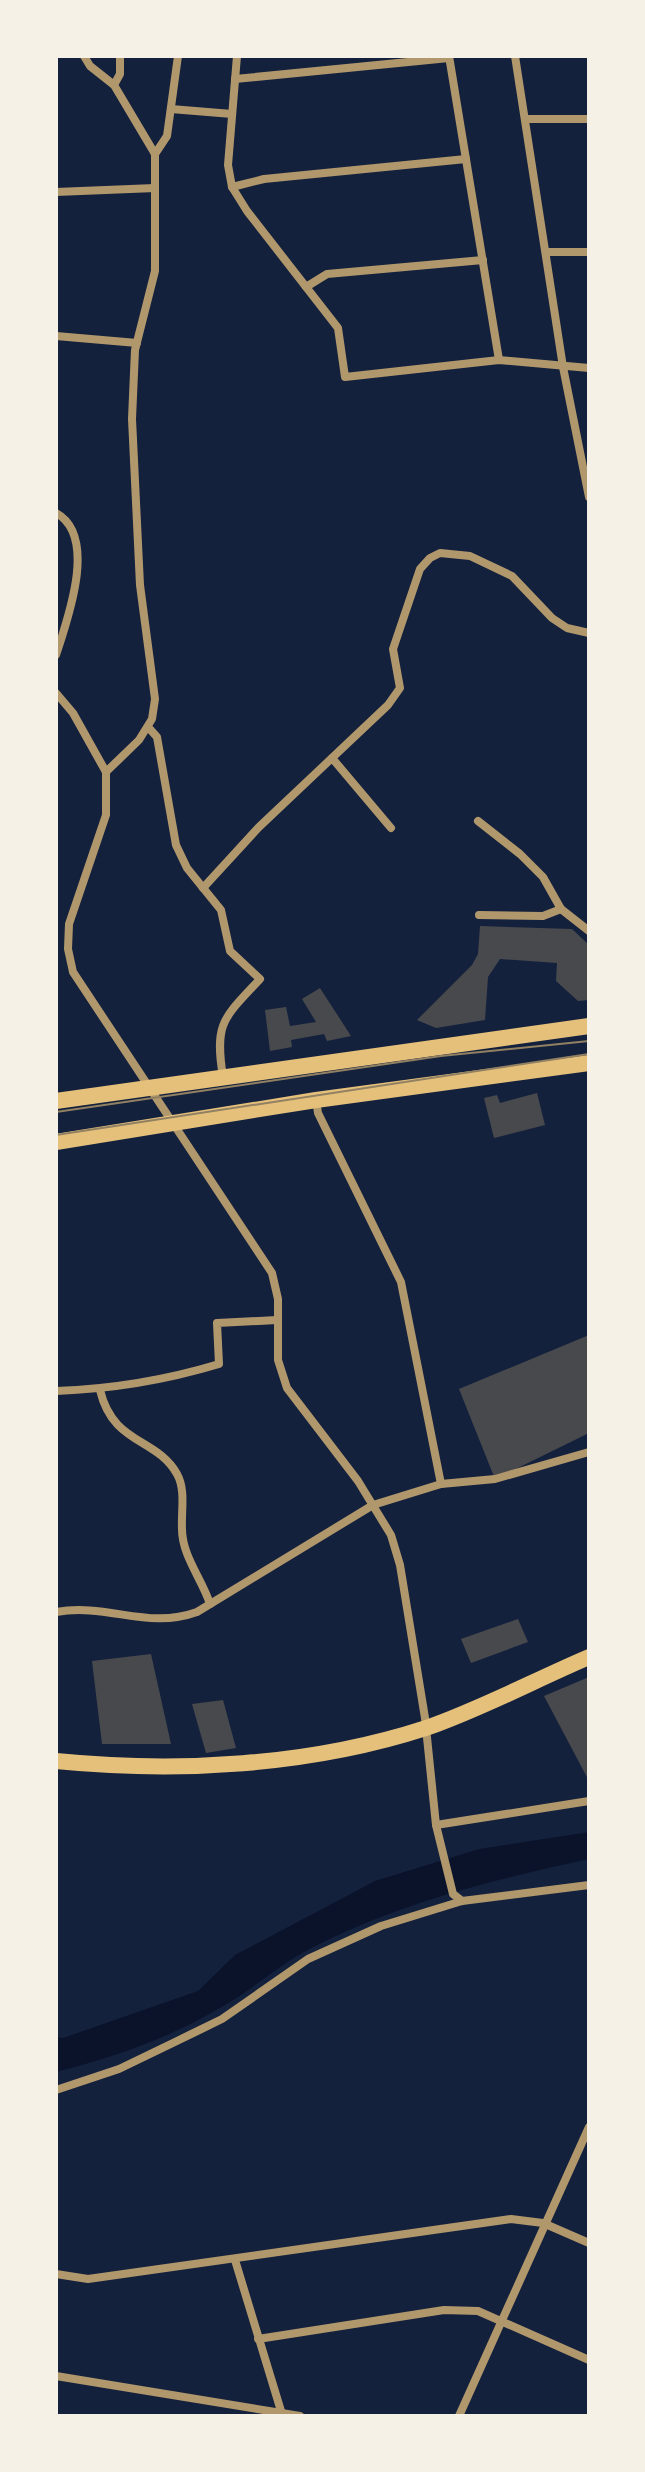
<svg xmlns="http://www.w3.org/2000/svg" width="645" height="2472" viewBox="0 0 645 2472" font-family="Lato,sans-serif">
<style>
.water{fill:#0b132b}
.building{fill:#48494c}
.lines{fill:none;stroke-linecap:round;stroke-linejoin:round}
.minor{stroke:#b1986c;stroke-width:8}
.primary{stroke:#e5c07b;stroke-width:16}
.tram{stroke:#918062;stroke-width:2}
</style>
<rect width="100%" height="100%" fill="#14213d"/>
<!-- water -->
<path class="water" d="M589 1832V1859C493 1880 394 1904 306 1951 278 1966 253 1989 225 2005 172 2037 116 2057 56 2072V2037L63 2038 198 1991 235 1955 375 1881 479 1849Z"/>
<!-- building -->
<g class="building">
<polygon points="480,926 572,929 589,945 589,1000 578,1001 556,981 557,963 500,959 488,977 485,1020 436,1028 417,1020 472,965 478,954"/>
<polygon points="320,988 351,1036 327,1041 324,1034 291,1040 292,1047 270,1051 265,1010 286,1007 290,1026 316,1022 302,999"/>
<polygon points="537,1093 545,1125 494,1138 484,1098 497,1095 500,1103"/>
<polygon points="589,1335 589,1433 495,1479 459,1389"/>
<polygon points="518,1619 528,1642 471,1663 461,1639"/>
<polygon points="151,1654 171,1744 102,1744 92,1661"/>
<polygon points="589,1677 589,1781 544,1696"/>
<polygon points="223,1700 236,1748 206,1753 192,1704"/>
</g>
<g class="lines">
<!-- minor -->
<g class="minor">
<polyline points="84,56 90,66 114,85 155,154 155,271 135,350 132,419 140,585 155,699 152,719 139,740 106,772"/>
<polyline points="237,56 228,165 232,187 247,211 338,328 345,377 499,360 589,368"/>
<polyline points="449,56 499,360"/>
<polyline points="515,56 563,367 589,497"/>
<polyline points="235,79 449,58"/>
<polyline points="114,85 120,74 120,56"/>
<polyline points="171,109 232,114"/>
<polyline points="527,119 589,119"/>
<polyline points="155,154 167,136 178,56"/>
<polyline points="232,187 264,179 466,159"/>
<polyline points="56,192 155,188"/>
<polyline points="546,252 589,252"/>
<polyline points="306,287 327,274 483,260"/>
<polyline points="56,336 137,343"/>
<path d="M56 513C98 536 68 618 56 655"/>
<polyline points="56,693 73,713 106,772 106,815 69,924 68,949 73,972 272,1273 278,1299 278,1360 287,1388 358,1481 391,1535 400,1565 425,1718 436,1825 453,1894 462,1901"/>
<path d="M148 727 157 737 176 845 187 868 221 910 230 951 260 979C224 1018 214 1022 223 1077"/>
<polyline points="332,758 391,828"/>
<polyline points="478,821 520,854 543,877 561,909 589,931"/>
<polyline points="203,888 259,827 388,705 400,688 393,649 420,569 430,558 440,553 470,556 512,576 552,618 567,628 589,633"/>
<polyline points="479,915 543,916 561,909"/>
<polyline points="316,1100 318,1113 401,1282 441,1484"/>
<path d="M100 1390C113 1445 156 1437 177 1474 186 1490 181 1511 182 1529 182 1556 202 1579 210 1604"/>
<path d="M56 1391C112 1389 166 1380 219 1364L217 1323 277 1320"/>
<path d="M56 1612C109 1603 147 1630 197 1612L373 1505 441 1484 495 1479 589 1452"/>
<polyline points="436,1825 589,1801"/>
<polyline points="56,2090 119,2069 177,2041 222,2019 308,1959 381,1926 462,1901 589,1885"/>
<polyline points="235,2260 281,2411"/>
<polyline points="56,2274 88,2279 511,2219 543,2223 589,2243"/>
<polyline points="258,2339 444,2310 478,2311 589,2360"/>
<polyline points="56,2376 300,2416"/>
<polyline points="459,2416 589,2127"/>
</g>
<!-- primary -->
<g class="primary">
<polyline points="56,1101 589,1026"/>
<polyline points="56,1142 316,1100 589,1063"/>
<path d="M56 1761C178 1773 309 1766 426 1728 481 1709 535 1680 589 1657"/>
</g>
<!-- tram -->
<g class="tram">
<polyline points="56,1112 441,1056 589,1041"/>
<polyline points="56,1135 589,1054"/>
</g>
</g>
<!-- border -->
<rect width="645" height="2472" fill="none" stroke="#f6f1e7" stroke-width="116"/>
</svg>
